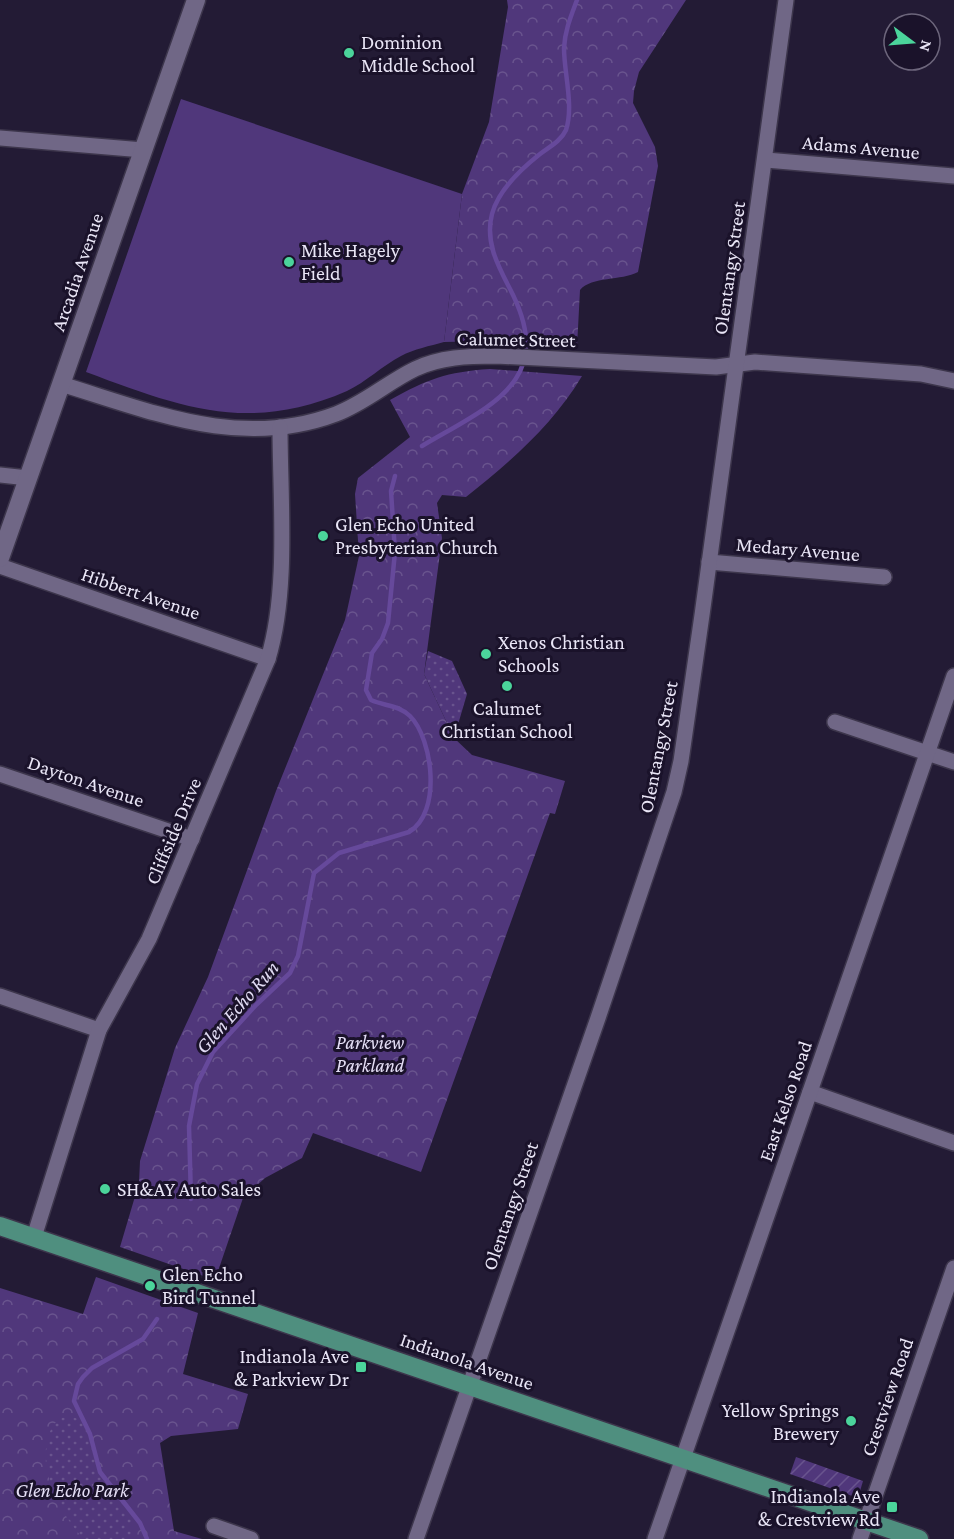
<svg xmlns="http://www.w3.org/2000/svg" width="954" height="1539" viewBox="0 0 954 1539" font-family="'Crimson Pro',serif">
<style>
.grass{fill:url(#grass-dots)}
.forest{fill:url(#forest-crowns)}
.garden{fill:url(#garden-furrows)}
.pitch{fill:#50377b}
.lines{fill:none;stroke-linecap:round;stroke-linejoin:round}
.stream{stroke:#66499b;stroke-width:4.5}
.street-casing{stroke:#3d364c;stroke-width:18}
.secondary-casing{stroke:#3d364c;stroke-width:21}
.primary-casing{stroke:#3d364c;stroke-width:21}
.street{stroke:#706786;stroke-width:15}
.secondary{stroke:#706786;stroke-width:18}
.primary{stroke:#4f8f7f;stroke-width:18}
.poi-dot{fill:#4bd49b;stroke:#1a122a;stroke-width:2}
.labels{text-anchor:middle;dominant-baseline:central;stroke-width:6;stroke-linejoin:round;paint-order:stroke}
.poi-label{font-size:20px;fill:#e9e5f6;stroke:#1a122a;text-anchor:start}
.street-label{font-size:20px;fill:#e9e5f6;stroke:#1a122a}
.park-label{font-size:20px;font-style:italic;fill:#e5dff6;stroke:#1a122a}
.water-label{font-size:21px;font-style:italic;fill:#e1dbf3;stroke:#1a122a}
</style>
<defs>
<pattern id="grass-dots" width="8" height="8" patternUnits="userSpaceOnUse" patternTransform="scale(1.5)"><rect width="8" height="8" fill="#50377b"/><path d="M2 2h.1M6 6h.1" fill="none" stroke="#69548e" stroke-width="1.8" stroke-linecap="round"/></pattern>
<pattern id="forest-crowns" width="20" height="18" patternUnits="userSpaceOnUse" patternTransform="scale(1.5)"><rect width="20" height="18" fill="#50377b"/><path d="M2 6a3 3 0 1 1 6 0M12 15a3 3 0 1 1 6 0" fill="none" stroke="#69548e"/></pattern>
<pattern id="garden-furrows" width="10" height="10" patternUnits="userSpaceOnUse" patternTransform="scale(1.5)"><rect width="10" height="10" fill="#50377b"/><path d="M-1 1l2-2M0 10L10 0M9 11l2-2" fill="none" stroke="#69548e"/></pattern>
</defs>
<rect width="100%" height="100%" fill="#231b35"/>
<!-- grass -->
<g class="grass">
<polygon points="428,651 452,661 467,694 454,738 424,674"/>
<polygon points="61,1365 146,1539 34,1539 42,1392"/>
</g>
<!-- forest -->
<g class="forest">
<path d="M507 0H686L639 72 634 91 633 103 655 147 658 166 638 272C621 281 592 276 580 290L577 347 487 341 444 342 462 194 489 122 508 7Z"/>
<path d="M490 369 582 376C553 425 510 462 466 497L442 495 437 503 442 538 424 674 454 738 472 755 565 781 555 814 550 813 421 1172 313 1133 302 1158 265 1178 243 1198 215 1280 120 1247 139 1183 140 1161 175 1048 208 977 276 791 345 620 359 556 355 494 358 478 410 437 390 400C428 379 446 372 490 369Z"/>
<path d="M96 1277 198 1313 183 1374 248 1394 238 1429 171 1436 160 1443 174 1531 202 1539H130L134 1515 100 1472 85 1423C49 1399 41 1451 48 1475 54 1498 68 1523 84 1539H0V1288L83 1314Z"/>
</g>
<!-- garden -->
<polygon class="garden" points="796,1457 863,1481 858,1498 790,1474"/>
<!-- pitch -->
<path class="pitch" d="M181 99 462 194 444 342C430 346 414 349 401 356 382 366 366 382 347 391 248 434 180 407 86 372Z"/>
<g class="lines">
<!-- stream -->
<g class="stream">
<path d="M422 446C491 405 559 381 509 287 497 264 485 241 492 214 498 191 521 169 540 154 549 147 561 141 566 130 574 106 564 73 564 48 565 30 571 16 577 0"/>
<path d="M191 1199 189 1126 197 1084 213 1052 256 1005 290 973 298 956 314 873 339 853 409 832C442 813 433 739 410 716 399 705 384 706 371 700L366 690 372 653 382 639 388 623 395 552 391 491 395 476"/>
<polyline points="147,1539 140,1523 100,1472 90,1434 74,1401 78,1384 83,1377 92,1368 143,1339 157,1319"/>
</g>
<!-- street casing -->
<g class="street-casing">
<g id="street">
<polyline points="0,138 143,150"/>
<polyline points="766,160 954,176"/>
<path d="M61 384C153 412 240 450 336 414 365 403 388 382 415 369 440 357 468 356 496 356L716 367 755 362 921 374 954 381"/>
<polyline points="0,475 28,478"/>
<polyline points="709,562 884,577"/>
<polyline points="0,566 268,659"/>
<polyline points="835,722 954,762"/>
<polyline points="0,774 192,839"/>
<polyline points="0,996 99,1030"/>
<polyline points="810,1092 954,1143"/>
<path d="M34 1237 99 1030 149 939 268 659C289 590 280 499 280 427"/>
<polyline points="214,1526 251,1539"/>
<polyline points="416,1539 598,1018 674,792 681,761 702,615 786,0"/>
<polyline points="655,1539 954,676"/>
<polyline points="860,1539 954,1268"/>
</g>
</g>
<!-- secondary casing -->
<g class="secondary-casing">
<polyline id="secondary" points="0,558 196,0"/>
</g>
<!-- primary casing -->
<g class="primary-casing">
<polyline id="primary" points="0,1226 919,1539"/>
</g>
<!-- street -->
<use href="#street" class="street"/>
<!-- secondary -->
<use href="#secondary" class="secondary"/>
<!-- primary -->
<use href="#primary" class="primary"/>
</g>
<!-- markers -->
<g class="poi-dot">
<circle cx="349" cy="53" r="6"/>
<circle cx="289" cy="262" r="6"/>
<circle cx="323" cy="536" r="6"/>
<circle cx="486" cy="654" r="6"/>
<circle cx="507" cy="686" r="6"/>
<circle cx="105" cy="1189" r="6"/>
<circle cx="150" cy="1286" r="6"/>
<rect x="355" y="1361" width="12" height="12" rx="3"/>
<circle cx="851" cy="1421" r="6"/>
<rect x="886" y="1501" width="12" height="12" rx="3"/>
</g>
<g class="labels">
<!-- poi labels -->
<g class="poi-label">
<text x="361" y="42">Dominion<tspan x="361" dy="23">Middle School</tspan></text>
<text x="301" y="250">Mike Hagely<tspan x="301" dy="23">Field</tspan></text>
<text x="335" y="524">Glen Echo United<tspan x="335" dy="23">Presbyterian Church</tspan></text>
<text x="498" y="642">Xenos Christian<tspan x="498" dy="23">Schools</tspan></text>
<text x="507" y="708" text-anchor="middle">Calumet<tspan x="507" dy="23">Christian School</tspan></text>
<text x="117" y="1189">SH&amp;AY Auto Sales</text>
<text x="162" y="1274">Glen Echo<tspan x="162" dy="23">Bird Tunnel</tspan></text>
<text x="349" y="1356" text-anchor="end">Indianola Ave<tspan x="349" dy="23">&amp; Parkview Dr</tspan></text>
<text x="839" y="1410" text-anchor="end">Yellow Springs<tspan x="839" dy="23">Brewery</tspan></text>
<text x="880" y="1496" text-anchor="end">Indianola Ave<tspan x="880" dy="23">&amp; Crestview Rd</tspan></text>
</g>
<!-- street labels -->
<g class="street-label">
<text transform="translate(861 147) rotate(5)">Adams Avenue</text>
<text transform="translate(729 268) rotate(-82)">Olentangy Street</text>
<text transform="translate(77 272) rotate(-71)">Arcadia Avenue</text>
<text transform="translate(516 339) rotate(1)">Calumet Street</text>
<text transform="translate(798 549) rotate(5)">Medary Avenue</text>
<text transform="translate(141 593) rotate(19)">Hibbert Avenue</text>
<text transform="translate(658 747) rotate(-79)">Olentangy Street</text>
<text transform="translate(86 781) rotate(19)">Dayton Avenue</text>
<text transform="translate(173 831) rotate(-67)">Cliffside Drive</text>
<text transform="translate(785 1101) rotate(-71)">East Kelso Road</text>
<text transform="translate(510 1206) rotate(-71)">Olentangy Street</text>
<text transform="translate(467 1361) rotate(19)">Indianola Avenue</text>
<text transform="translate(887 1397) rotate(-71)">Crestview Road</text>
</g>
<!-- park labels -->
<g class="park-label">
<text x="370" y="1042">Parkview<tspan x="370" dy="23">Parkland</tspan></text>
<text x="72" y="1490">Glen Echo Park</text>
</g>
<!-- water labels -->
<g class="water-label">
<text transform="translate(237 1007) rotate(-49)">Glen Echo Run</text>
</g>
</g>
<!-- north arrow -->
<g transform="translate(912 42) rotate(106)"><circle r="28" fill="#1a122a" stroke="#6d667c" stroke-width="1.5"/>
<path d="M0-4.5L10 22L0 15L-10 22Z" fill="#4bd49b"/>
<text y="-9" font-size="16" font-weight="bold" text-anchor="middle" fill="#e9e5f6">N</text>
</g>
</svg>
